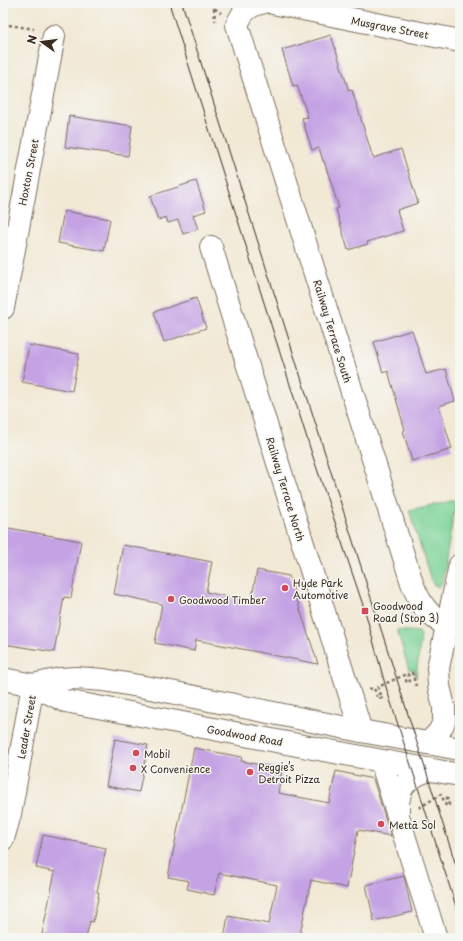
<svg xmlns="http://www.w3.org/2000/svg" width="463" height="941" viewBox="0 0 463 941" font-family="'Playpen Sans',sans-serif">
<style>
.green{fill:#7dd398;stroke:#5c7e5b}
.building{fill:#c4a2e4}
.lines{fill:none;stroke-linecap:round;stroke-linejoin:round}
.street-casing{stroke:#7b6d5e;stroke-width:24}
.secondary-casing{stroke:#7b6d5e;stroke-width:24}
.path{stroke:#7b6d5e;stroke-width:2.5;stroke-dasharray:3 3;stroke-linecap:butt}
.street{stroke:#fff;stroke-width:22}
.secondary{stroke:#fff;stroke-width:22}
.tram{stroke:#3b2a1e;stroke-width:1}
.poi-dot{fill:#d1495b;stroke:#f6f6f2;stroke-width:1.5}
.labels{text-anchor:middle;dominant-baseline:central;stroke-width:3;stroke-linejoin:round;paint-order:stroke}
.street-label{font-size:10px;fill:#3b2a1e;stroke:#f6f6f2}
.poi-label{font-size:10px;fill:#3b2a1e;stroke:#f6f6f2;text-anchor:start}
</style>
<rect width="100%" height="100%" fill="#f6f6f2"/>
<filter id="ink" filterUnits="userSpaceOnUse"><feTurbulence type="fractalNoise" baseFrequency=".025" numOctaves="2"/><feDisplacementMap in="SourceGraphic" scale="8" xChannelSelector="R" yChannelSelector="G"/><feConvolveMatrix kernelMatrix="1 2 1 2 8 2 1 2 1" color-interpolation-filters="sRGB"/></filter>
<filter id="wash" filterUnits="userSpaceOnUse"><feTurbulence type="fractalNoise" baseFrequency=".012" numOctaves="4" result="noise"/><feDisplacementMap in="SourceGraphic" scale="16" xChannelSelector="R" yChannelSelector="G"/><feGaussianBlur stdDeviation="0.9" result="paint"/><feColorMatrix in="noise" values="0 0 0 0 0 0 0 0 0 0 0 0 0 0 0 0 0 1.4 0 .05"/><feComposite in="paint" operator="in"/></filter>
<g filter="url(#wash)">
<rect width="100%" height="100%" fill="#f2e9d5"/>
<!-- green -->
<g class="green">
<polygon points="456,500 442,583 438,587 433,584 431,580 409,510"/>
<polygon points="397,630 419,632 421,635 416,678 413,669 409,670"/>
</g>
<g id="blocks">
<!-- building -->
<g class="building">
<polygon points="331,35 349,91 352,90 373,158 401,149 418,203 397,210 403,231 367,242 368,244 348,250 336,209 339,208 324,161 323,161 319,148 312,150 302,118 308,117 297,85 293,86 282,50"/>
<polygon points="69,116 132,126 128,156 65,147"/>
<polygon points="196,181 206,211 193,215 198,229 183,234 178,220 168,223 166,217 158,220 150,196"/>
<polygon points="64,211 110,219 104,251 58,243"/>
<polygon points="196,298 206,328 164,342 154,312"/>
<polygon points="412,330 426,374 446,369 455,401 439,406 452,449 412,461 403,431 405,430 388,371 383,373 374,342"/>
<polygon points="29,345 79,354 72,391 22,382"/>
<polygon points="3,527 81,541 71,598 64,597 54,652 3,644"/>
<polygon points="123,545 212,562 206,592 251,602 257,570 289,576 318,664 196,640 194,651 155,643 162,604 114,594"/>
<polygon points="115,739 148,745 139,792 106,786"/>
<polygon points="194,748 242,757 241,761 282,769 278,793 329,803 336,771 373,779 391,836 358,830 347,888 311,880 301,930 301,938 224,938 228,916 269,924 277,885 219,873 214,895 187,889 189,881 168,877"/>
<polygon points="43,835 106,848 97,892 99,893 93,922 90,921 86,938 50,938 51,936 42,934 55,872 36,868"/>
<polygon points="404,876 412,912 374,921 366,885"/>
</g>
</g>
</g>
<g filter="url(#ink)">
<use href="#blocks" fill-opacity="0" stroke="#7b6d5e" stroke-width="1"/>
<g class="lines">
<!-- street casing -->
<g class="street-casing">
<g id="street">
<path d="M261 3C247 6 242 13 237 25L412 583C419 601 428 618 448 625"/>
<polyline points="273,3 460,41"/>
<polyline points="211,247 361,731"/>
<polyline points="3,308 54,36"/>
<polyline points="428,743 439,732 444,722 444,707 439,686 438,668 460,565"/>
<polyline points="381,761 436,938"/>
<path d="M398 813C397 787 406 777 430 770"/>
</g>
</g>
<!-- secondary casing -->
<g class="secondary-casing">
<g id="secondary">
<path d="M3 679 33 685 65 701C197 725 328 752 460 775"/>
<polyline points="33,685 60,679 76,678 104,680 156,689 361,731 460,749"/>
<polyline points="3,839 10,814 33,685"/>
</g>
</g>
<!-- path -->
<g class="path">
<polyline points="213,3 214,8 221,13"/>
<polyline points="214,8 215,21"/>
<polyline points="3,24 34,29"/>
<polyline points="369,689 374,688 378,699 382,698 378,687 404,675 407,683 410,681 408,674 412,673 416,686"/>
<polyline points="419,808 441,794 446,806 449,805 446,794"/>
</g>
<!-- street -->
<use href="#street" class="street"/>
<!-- secondary -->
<use href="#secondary" class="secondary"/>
<!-- tram -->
<g class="tram">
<polyline points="169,3 312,454 365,611 385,684 460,919"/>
<polyline points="182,3 460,878"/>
</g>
</g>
</g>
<!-- markers -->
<g class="poi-dot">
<circle cx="285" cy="588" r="4"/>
<circle cx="171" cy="599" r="4"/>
<rect x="361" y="607" width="8" height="8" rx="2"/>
<circle cx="136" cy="753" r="4"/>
<circle cx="133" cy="768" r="4"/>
<circle cx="250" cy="772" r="4"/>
<circle cx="381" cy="824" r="4"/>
</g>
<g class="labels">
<!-- street labels -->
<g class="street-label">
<text transform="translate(390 27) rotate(11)">Musgrave Street</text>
<text transform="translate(28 172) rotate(-79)">Hoxton Street</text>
<text transform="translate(333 331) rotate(73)">Railway Terrace South</text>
<text transform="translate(286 489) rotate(73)">Railway Terrace North</text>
<text transform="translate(26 727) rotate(-80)">Leader Street</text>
<text transform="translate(245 735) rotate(10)">Goodwood Road</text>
</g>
<!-- poi labels -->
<g class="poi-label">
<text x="293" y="582">Hyde Park<tspan x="293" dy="12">Automotive</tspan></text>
<text x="179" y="599">Goodwood Timber</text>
<text x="373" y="605">Goodwood<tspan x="373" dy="12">Road (Stop 3)</tspan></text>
<text x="144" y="753">Mobil</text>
<text x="258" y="766">Reggie’s<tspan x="258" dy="12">Detroit Pizza</tspan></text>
<text x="141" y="768">X Convenience</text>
<text x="389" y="824">Mettā Sol</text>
</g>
</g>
<!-- margin -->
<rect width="463" height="941" fill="none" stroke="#f6f6f2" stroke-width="16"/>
<!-- north arrow -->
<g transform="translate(42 42) rotate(284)" stroke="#f6f6f2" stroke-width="3" paint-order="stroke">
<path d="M0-3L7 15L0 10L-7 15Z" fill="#3b2a1e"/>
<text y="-6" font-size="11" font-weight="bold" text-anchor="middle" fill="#3b2a1e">N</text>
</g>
</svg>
